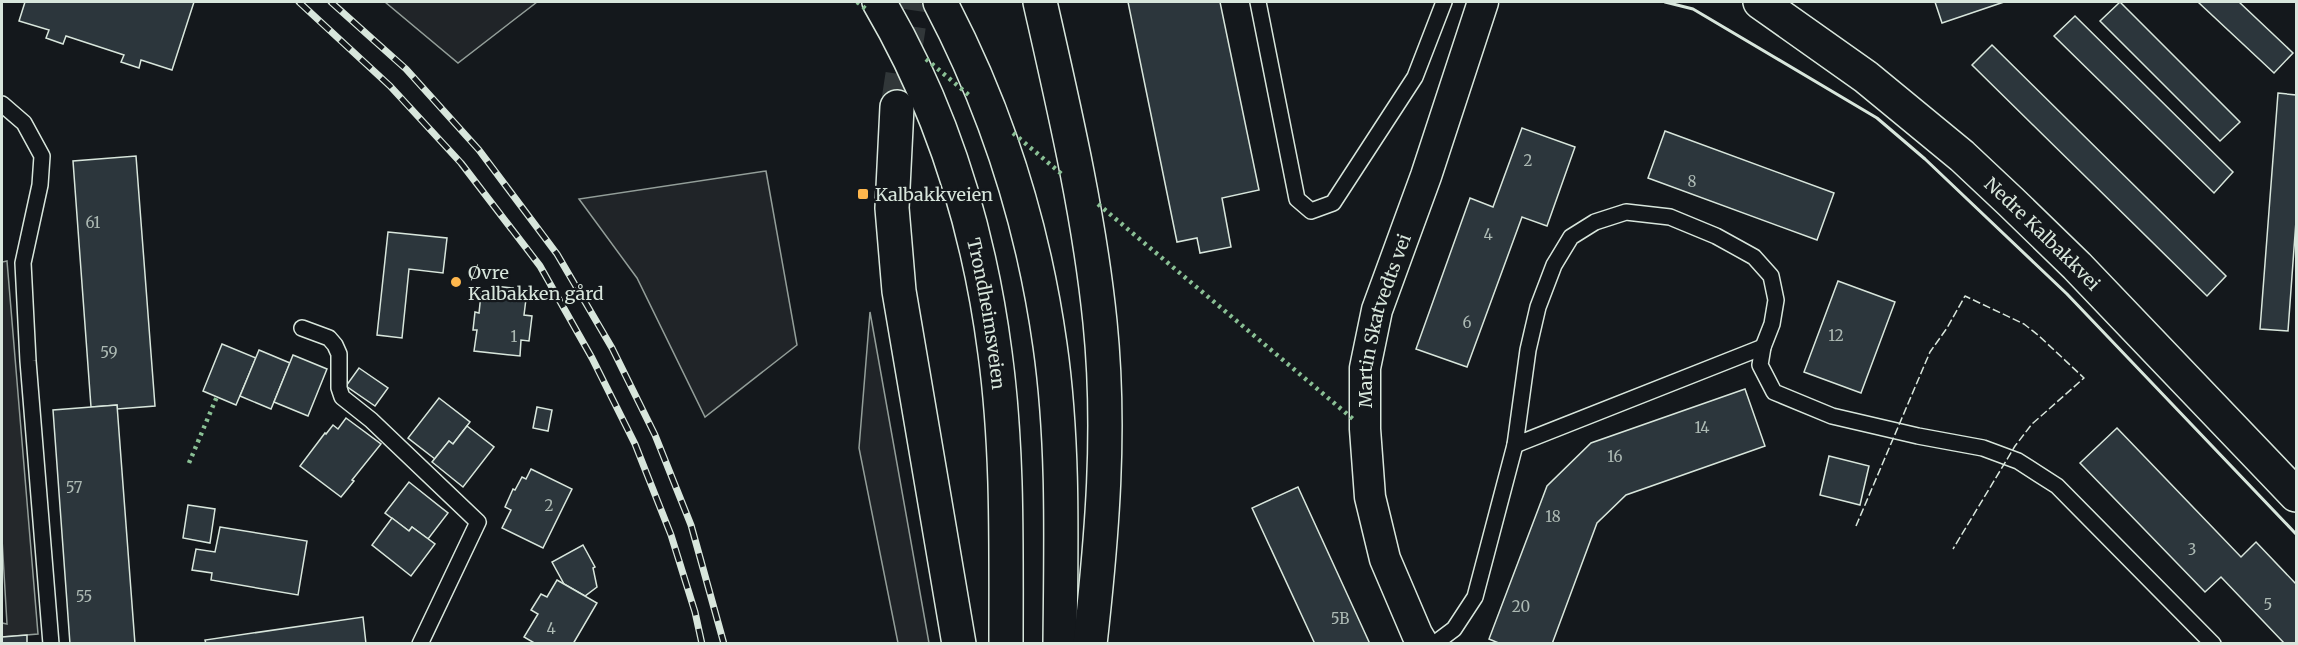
<svg xmlns="http://www.w3.org/2000/svg" width="2298" height="645" viewBox="0 0 2298 645" font-family="Merriweather,serif">
<style>
.green{fill:#202428;stroke:#939e99;stroke-width:1.5}
.parking{fill:#24282b;stroke:#939e99;stroke-width:1.5}
.building{fill:#2c363c;stroke:#d8e6dc;stroke-width:1.5}
.lines{fill:none;stroke-linecap:round;stroke-linejoin:round}
.highway-tunnel{stroke:#313739;stroke-width:33;stroke-dasharray:33 16;stroke-linecap:butt}
.lane-casing{stroke:#d8e6dc;stroke-width:18}
.street-casing{stroke:#d8e6dc;stroke-width:33}
.secondary-casing{stroke:#d8e6dc;stroke-width:36}
.highway-casing{stroke:#d8e6dc;stroke-width:36}
.lane{stroke:#14181c;stroke-width:15}
.street{stroke:#14181c;stroke-width:30}
.secondary{stroke:#14181c;stroke-width:33}
.highway{stroke:#14181c;stroke-width:33}
.rail-casing{stroke:#d8e6dc;stroke-width:7}
.rail{stroke:#14181c;stroke-width:4.5;stroke-dasharray:14;stroke-linecap:butt}
.hedge{stroke:#8ac095;stroke-width:4.5;stroke-dasharray:3 4.5;stroke-linecap:butt}
.fence{stroke:#d8e6dc;stroke-width:1.5;stroke-dasharray:8 3;stroke-linecap:butt}
.wall{stroke:#d8e6dc;stroke-width:3}
.poi-dot{fill:#ffb74d;stroke:#14181c;stroke-width:2}
.labels{text-anchor:middle;dominant-baseline:central;stroke-width:4.5;stroke-linejoin:round;paint-order:stroke}
.number-label{font-size:15px;fill:#adbab4}
.poi-label{font-size:18px;fill:#d8e6dc;stroke:#14181c;text-anchor:start}
.street-label{font-size:18px;fill:#d8e6dc;stroke:#14181c}
</style>
<rect width="100%" height="100%" fill="#14181c"/>
<!-- green -->
<g class="green">
<polygon points="385,2 537,2 458,63"/>
<polygon points="766,171 797,345 705,417 637,278 579,199"/>
<polygon points="870,312 929,643 898,643 859,448"/>
</g>
<!-- parking -->
<polygon class="parking" points="7,261 38,634 2,637 2,623 7,624 2,539 2,262"/>
<!-- building -->
<g class="building">
<polygon points="25,2 194,2 172,70 141,60 139,68 121,62 124,55 66,36 63,44 46,38 49,30 19,21"/>
<polygon points="1128,2 1220,2 1259,190 1222,198 1231,247 1200,253 1197,238 1177,242"/>
<polygon points="1935,2 2004,2 1942,23"/>
<polygon points="2120,2 2240,122 2220,141 2100,21"/>
<polygon points="2198,2 2239,2 2293,53 2274,73"/>
<polygon points="2075,16 2233,172 2214,193 2054,36"/>
<polygon points="1992,45 2226,276 2207,296 1972,65"/>
<polygon points="2278,93 2296,95 2296,221 2288,331 2260,329"/>
<polygon points="1522,128 1575,147 1547,226 1522,217 1467,367 1416,349 1470,198 1493,207"/>
<polygon points="1665,131 1834,193 1817,240 1648,178"/>
<polygon points="136,156 155,406 117,409 117,405 91,407 73,161"/>
<polygon points="388,232 447,238 443,273 409,269 402,338 377,335"/>
<polygon points="1838,281 1895,302 1861,393 1804,372"/>
<polygon points="494,286 513,288 512,297 526,299 524,315 532,316 529,341 521,340 520,356 474,351 477,330 473,330 475,312 479,313 481,294 493,295"/>
<polygon points="222,344 256,358 236,405 203,391"/>
<polygon points="259,350 290,363 271,409 240,396"/>
<polygon points="293,355 327,369 308,416 274,402"/>
<polygon points="359,368 388,388 375,406 346,386"/>
<polygon points="1745,389 1765,446 1626,495 1597,523 1552,644 1501,644 1489,639 1547,486 1591,443"/>
<polygon points="439,398 470,422 453,444 449,441 435,459 408,438"/>
<polygon points="117,405 135,644 70,644 53,410"/>
<polygon points="537,407 552,410 548,431 533,428"/>
<polygon points="346,418 381,444 352,480 354,481 341,497 300,466 325,433 326,434 333,425 338,429"/>
<polygon points="467,426 494,447 463,487 432,462 449,441 453,444"/>
<polygon points="2117,428 2241,557 2256,542 2296,584 2296,644 2285,644 2221,577 2205,592 2080,463"/>
<polygon points="1829,456 1869,466 1860,505 1820,495"/>
<polygon points="531,469 572,489 543,548 502,528 511,510 505,507 513,489 515,490 522,477 526,479"/>
<polygon points="409,482 448,513 428,539 412,527 409,531 385,513"/>
<polygon points="1298,487 1370,644 1315,644 1252,508"/>
<polygon points="188,505 215,509 210,543 183,538"/>
<polygon points="392,518 409,531 412,527 435,544 411,576 372,545"/>
<polygon points="220,527 307,541 298,595 211,580 212,573 192,570 196,549 215,552"/>
<polygon points="583,545 595,567 593,568 597,587 585,596 564,584 552,562"/>
<polygon points="557,580 597,603 573,644 536,644 524,637 538,614 531,610 541,594 547,597"/>
<polygon points="363,617 366,644 206,644 205,640"/>
<polygon points="27,635 27,644 2,644 2,637"/>
</g>
<g class="lines">
<!-- highway-tunnel -->
<polyline class="highway-tunnel" points="897,107 913,2"/>
<!-- lane casing -->
<g class="lane-casing">
<g id="lane">
<polyline points="1258,2 1297,199 1311,211 1333,203 1415,77 1444,2"/>
<polyline points="2,104 24,123 42,156 40,185 23,263 28,361 51,644"/>
<polyline points="302,328 329,338 335,345 339,354 339,388 342,397 371,420 478,522 420,644"/>
<polyline points="1515,445 1763,347"/>
<polyline points="1434,644 1454,629 1475,597 1515,445 1528,350 1538,307 1554,265 1571,237 1595,222 1626,212 1670,217 1716,236 1754,257 1771,276 1776,300 1772,324 1763,347 1760,365 1774,392 1832,416 1918,436 1983,448 2018,461 2057,486 2213,644"/>
</g>
</g>
<!-- street casing -->
<g class="street-casing">
<g id="street">
<path id="s1" d="M1423 644 1417 634 1385 559 1370 497 1365 429V368L1377 310 1426 176 1483 2"/>
</g>
</g>
<!-- secondary casing -->
<g class="secondary-casing">
<g id="secondary">
<path id="s2" d="M1760 2 1866 77 1962 156 2011 202 2077 266 2296 495"/>
</g>
</g>
<!-- highway casing -->
<g class="highway-casing">
<g id="highway">
<path id="s3" d="M879 2C942 109 979 230 995 353 1008 449 1006 547 1006 644"/>
<path d="M940 2C997 110 1033 224 1050 345 1064 443 1061 544 1060 644"/>
<path d="M1040 2C1064 108 1089 214 1100 322 1111 430 1102 537 1090 644"/>
<polyline points="897,107 892,208 899,291 959,644"/>
</g>
</g>
<!-- lane -->
<use href="#lane" class="lane"/>
<!-- street -->
<use href="#street" class="street"/>
<!-- secondary -->
<use href="#secondary" class="secondary"/>
<!-- highway -->
<use href="#highway" class="highway"/>
<!-- rail casing -->
<g class="rail-casing">
<g id="rail">
<polyline points="299,2 390,86 461,163 540,266 592,358 635,444 671,535 695,612 702,644"/>
<polyline points="331,2 406,69 479,150 557,254 612,348 655,435 691,525 724,644"/>
</g>
</g>
<!-- rail -->
<use href="#rail" class="rail"/>
<!-- hedge -->
<g class="hedge">
<polyline points="857,2 866,9"/>
<polyline points="926,59 970,96"/>
<polyline points="1013,133 1064,176"/>
<polyline points="1098,204 1353,419"/>
<polyline points="189,463 218,394"/>
</g>
<!-- fence -->
<polyline class="fence" points="1856,526 1930,352 1947,328 1965,296 2024,324 2038,335 2084,378 2032,424 2015,446 1953,549"/>
<!-- wall -->
<polyline class="wall" points="1665,2 1693,9 1877,118 1925,159 2067,294 2296,534"/>
</g>
<!-- markers -->
<g class="poi-dot">
<rect x="857" y="188" width="12" height="12" rx="3"/>
<circle cx="456" cy="282" r="6"/>
</g>
<g class="labels">
<!-- number labels -->
<g class="number-label">
<text x="1528" y="160">2</text>
<text x="1692" y="181">8</text>
<text x="93" y="222">61</text>
<text x="1488" y="234">4</text>
<text x="1467" y="322">6</text>
<text x="1836" y="335">12</text>
<text x="514" y="336">1</text>
<text x="109" y="352">59</text>
<text x="1702" y="427">14</text>
<text x="1615" y="456">16</text>
<text x="74" y="487">57</text>
<text x="549" y="505">2</text>
<text x="1553" y="516">18</text>
<text x="2192" y="549">3</text>
<text x="84" y="596">55</text>
<text x="2268" y="604">5</text>
<text x="1521" y="606">20</text>
<text x="1340" y="618">5B</text>
<text x="551" y="628">4</text>
</g>
<!-- poi labels -->
<g class="poi-label">
<text x="875" y="194">Kalbakkveien</text>
<text x="468" y="272">Øvre<tspan x="468" dy="21">Kalbakken gård</tspan></text>
</g>
<!-- street labels -->
<g class="street-label">
<text stroke="none"><textPath href="#s2" startOffset="366">Nedre Kalbakkvei</textPath></text>
<text stroke="none"><textPath href="#s3" startOffset="332">Trondheimsveien</textPath></text>
<text stroke="none"><textPath href="#s1" startOffset="336">Martin Skatvedts vei</textPath></text>
</g>
</g>
<!-- border -->
<rect width="2298" height="645" fill="none" stroke="#d8e6dc" stroke-width="6"/>
</svg>
